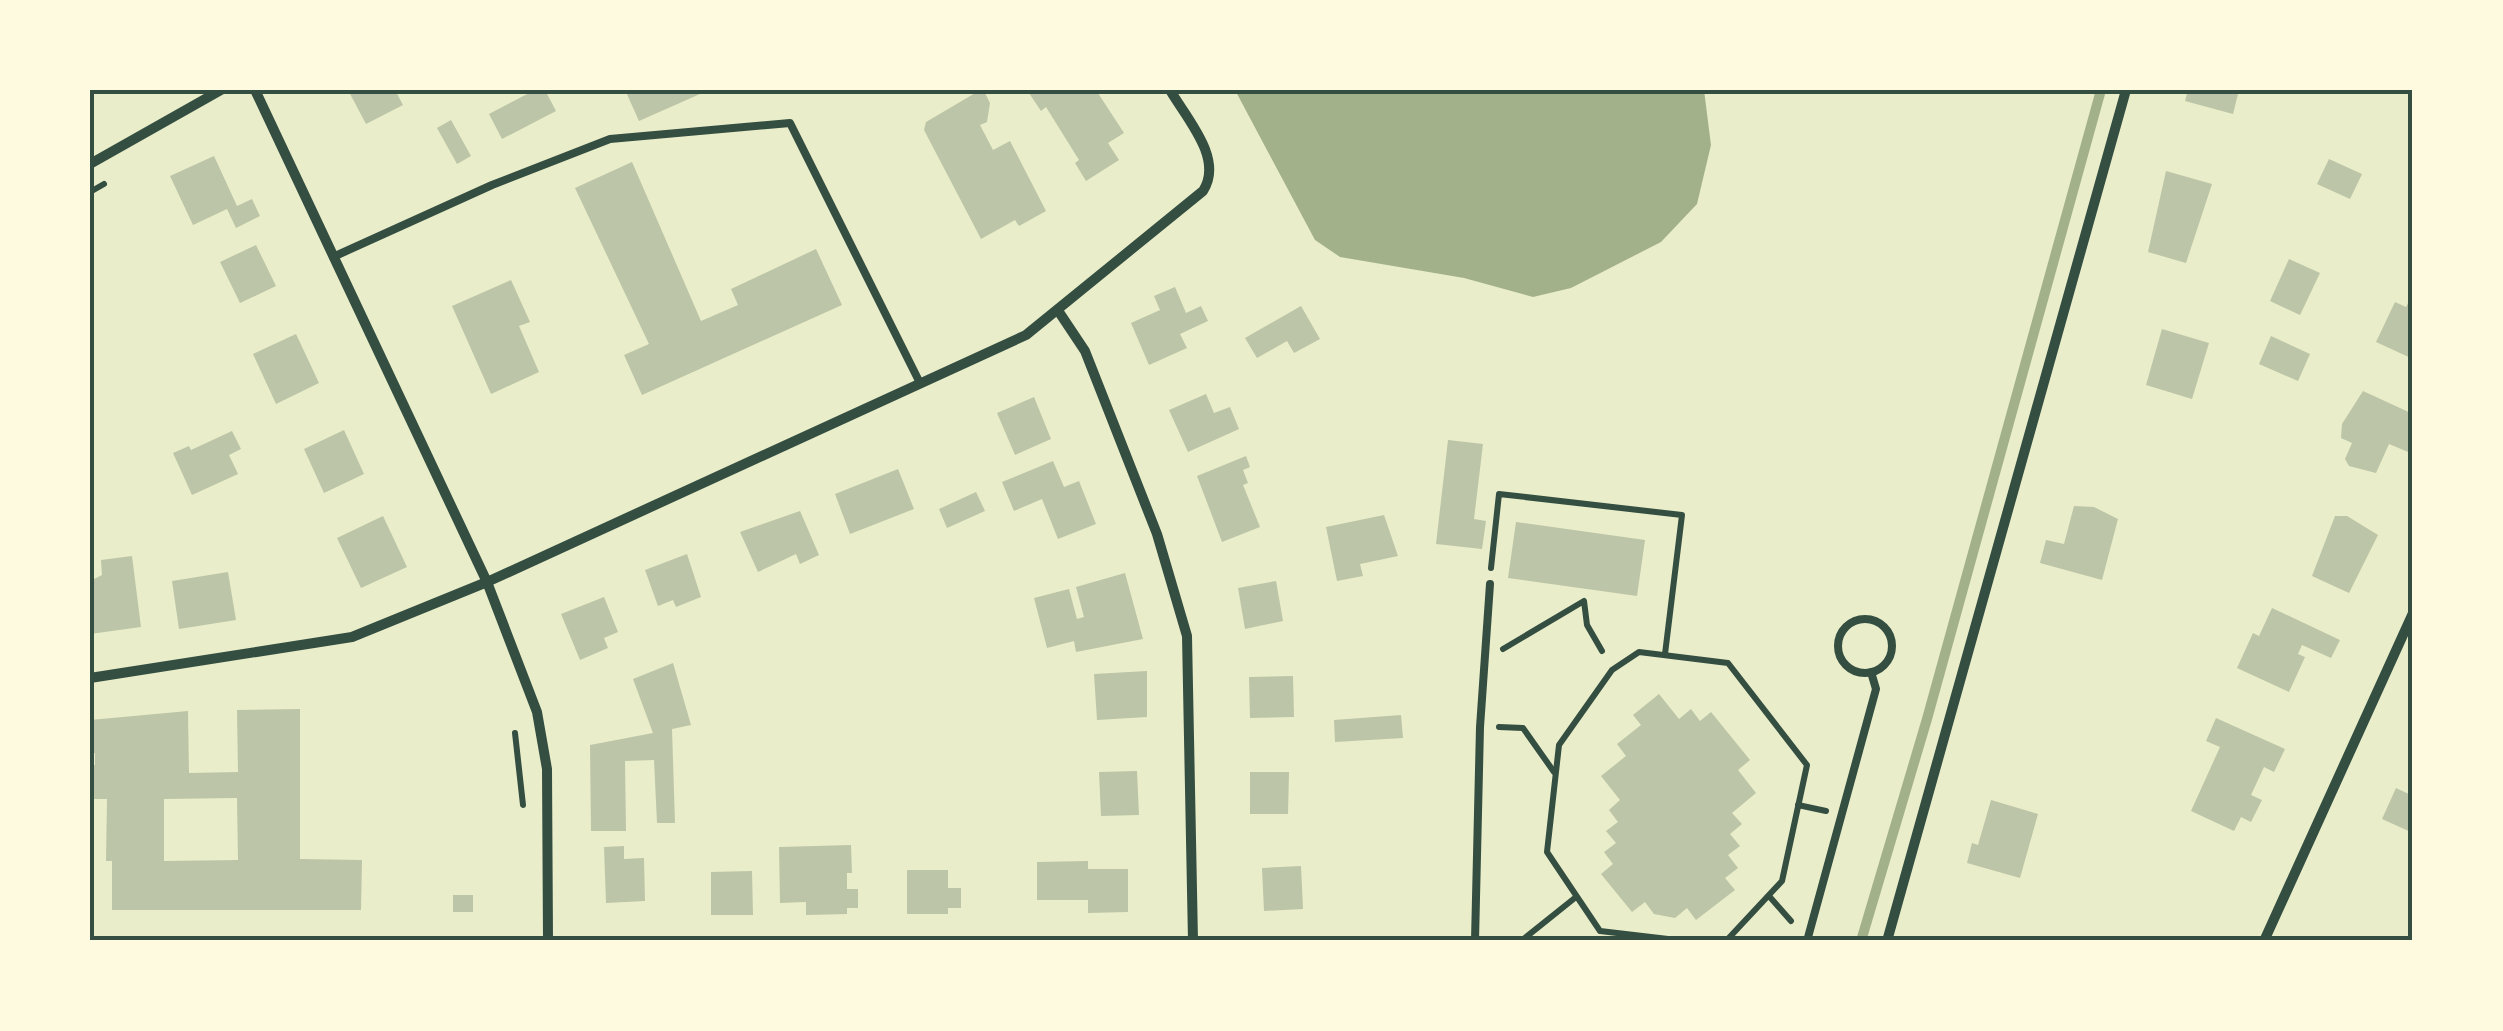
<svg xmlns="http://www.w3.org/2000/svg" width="2503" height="1031" viewBox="0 0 2503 1031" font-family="Inter,sans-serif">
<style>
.water{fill:#a3b18a}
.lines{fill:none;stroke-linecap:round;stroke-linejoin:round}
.stream{stroke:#a3b18a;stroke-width:10}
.building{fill:#bcc5a7;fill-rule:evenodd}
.path{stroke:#344e41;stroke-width:6}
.service{stroke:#344e41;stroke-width:8}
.minor{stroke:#344e41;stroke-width:10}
.neatline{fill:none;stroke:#344e41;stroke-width:4}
</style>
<rect width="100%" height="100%" fill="#e9edc9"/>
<!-- water -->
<polygon class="water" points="1235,90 1704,90 1711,145 1697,204 1661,242 1571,288 1533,297 1464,278 1340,257 1315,240"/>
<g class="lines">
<!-- stream -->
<polyline class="stream" points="1861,941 1927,719 2101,90"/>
</g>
<!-- building -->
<g class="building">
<polygon points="348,90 395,90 403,105 366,124"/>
<polygon points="535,90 545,90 556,111 502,139 489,114"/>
<polygon points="631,90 709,90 639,121 626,92"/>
<polygon points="1027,90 1096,90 1124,133 1108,143 1119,160 1086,181 1075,163 1079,160 1046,107 1041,111"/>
<polygon points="2188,90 2239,90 2233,114 2185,101"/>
<polygon points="977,92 985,93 990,103 987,122 980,125 993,150 1010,141 1046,211 1019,226 1015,220 981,239 924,130 926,122"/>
<polygon points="451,120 471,156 457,164 437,128"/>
<polygon points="214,156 237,206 252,199 260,216 236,228 227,209 193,225 170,176"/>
<polygon points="2329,159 2362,174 2350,199 2317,184"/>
<polygon points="632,162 701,321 738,305 731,289 816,249 842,305 642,395 624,355 649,344 575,188"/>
<polygon points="2166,171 2212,184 2186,263 2148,252"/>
<polygon points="256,245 276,286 240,303 220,262"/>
<polygon points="2289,259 2320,273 2300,315 2270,301"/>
<polygon points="511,280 530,322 519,326 539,372 491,394 452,306"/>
<polygon points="1175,287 1186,313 1201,306 1208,321 1180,334 1187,348 1149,365 1131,323 1160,310 1154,296"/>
<polygon points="2413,293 2413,359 2376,342 2395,302 2406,307"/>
<polygon points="1301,306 1320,339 1294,353 1287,341 1257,358 1245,338"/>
<polygon points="2162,329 2209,343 2192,399 2146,385"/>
<polygon points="296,334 319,383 276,404 253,354"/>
<polygon points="2271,336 2310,354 2298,381 2259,364"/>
<polygon points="2363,391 2413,414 2413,454 2389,444 2376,473 2349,466 2345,459 2352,443 2341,438 2342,424"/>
<polygon points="1206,394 1214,413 1230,407 1239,429 1188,452 1169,410"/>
<polygon points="1034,397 1051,439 1015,455 997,413"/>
<polygon points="344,430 364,474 324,493 304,449"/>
<polygon points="232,431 241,449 229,455 238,474 192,495 173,453 189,446 191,450"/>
<polygon points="1448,440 1483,444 1474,519 1486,521 1482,549 1436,544"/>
<polygon points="1246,456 1250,467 1243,470 1248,483 1243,485 1260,527 1222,542 1197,476"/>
<polygon points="1053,461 1064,487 1079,481 1096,524 1058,539 1042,499 1014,511 1002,482"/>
<polygon points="898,469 914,509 850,534 835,494"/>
<polygon points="976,492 985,511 947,528 939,509"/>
<polygon points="2074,506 2094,507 2118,519 2102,580 2040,563 2046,540 2064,544"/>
<polygon points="800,511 819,555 800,564 796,554 758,572 740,532"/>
<polygon points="1384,515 1398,556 1360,564 1363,576 1337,581 1326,527"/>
<polygon points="383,516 407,567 361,588 337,538"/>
<polygon points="2335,516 2347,516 2378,535 2349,593 2312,576"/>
<polygon points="1516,522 1645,540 1637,596 1508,578"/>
<polygon points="687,554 701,597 676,607 673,600 658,606 645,570"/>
<polygon points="132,556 141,627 90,634 90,581 102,575 101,560"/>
<polygon points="228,572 236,620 179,629 172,581"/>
<polygon points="1125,573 1143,639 1076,652 1074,641 1047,648 1034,598 1069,589 1077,619 1084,617 1076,587"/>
<polygon points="1276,581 1283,621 1245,629 1238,588"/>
<polygon points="604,597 618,632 604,638 608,648 580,660 561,614"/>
<polygon points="2272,608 2340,640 2331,658 2302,645 2298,654 2305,657 2289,692 2237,668 2253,633 2259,636"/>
<polygon points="673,663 691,725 672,729 675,823 657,823 654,760 625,761 626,831 591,831 590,745 653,733 633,679"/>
<polygon points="1147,671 1147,717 1097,720 1094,674"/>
<polygon points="1293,676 1294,717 1250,718 1249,677"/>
<polygon points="1659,694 1679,719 1691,709 1700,721 1711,712 1750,760 1738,770 1756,793 1732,813 1742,824 1730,834 1740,846 1728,855 1738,868 1725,878 1735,890 1696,920 1687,908 1675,918 1654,914 1645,902 1632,912 1601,874 1613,864 1604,852 1616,843 1606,831 1618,822 1609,810 1620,800 1601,776 1626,756 1617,744 1641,725 1633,715"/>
<path d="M300 709V859L362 860 361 910H112V861H106L107 799H90V765H95V753H90V720L188 711 189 773 238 772 237 710ZM237 798 238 860 164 861V799Z"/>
<polygon points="1401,715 1403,738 1335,742 1334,720"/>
<polygon points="2216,718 2285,749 2274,772 2264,767 2251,795 2262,800 2251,822 2241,817 2234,831 2191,811 2220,747 2206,741"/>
<polygon points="1137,771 1139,815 1101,816 1099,772"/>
<polygon points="1250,772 1289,772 1288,814 1250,814"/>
<polygon points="2396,788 2413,796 2413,833 2382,819"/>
<polygon points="1991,800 2038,814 2020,878 1967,863 1972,843 1978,845"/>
<polygon points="851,845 852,873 847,873 847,889 858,889 858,908 847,908 847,914 806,915 806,902 780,903 779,847"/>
<polygon points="624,846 624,859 644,858 645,901 606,903 604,847"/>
<polygon points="1088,861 1088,869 1128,869 1128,912 1088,913 1088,900 1037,900 1037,862"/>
<polygon points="1301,866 1303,909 1264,911 1262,868"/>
<polygon points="907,870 948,870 948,888 961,888 961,908 948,908 948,914 907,914"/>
<polygon points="752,871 753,915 711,915 711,872"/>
<rect x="453" y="895" width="20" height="17"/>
</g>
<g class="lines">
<!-- path -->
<g class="path">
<polyline points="90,192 104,184"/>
<polyline points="1491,568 1499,494 1682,515 1665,654"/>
<polyline points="1503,649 1584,601 1587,625 1602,651"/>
<polyline points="1499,727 1523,728 1554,772"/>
<polyline points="515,733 523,805"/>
<polyline points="1798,805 1826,811"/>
<polyline points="1769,896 1791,921"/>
<polyline points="1521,941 1576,897"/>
<polyline points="1685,941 1600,931 1547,852 1559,745 1612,670 1639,652 1728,663 1807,765 1782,881 1726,941"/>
</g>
<!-- service -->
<g class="service">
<polyline points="333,257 492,185 610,139 790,123 920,383"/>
<circle cx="1865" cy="646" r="27"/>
<polyline points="1475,941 1480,727 1490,584"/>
<polyline points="1807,941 1876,689 1871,672"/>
</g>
<!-- minor -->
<g class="minor">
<polyline points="255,90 487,582 537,712 547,769 548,941"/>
<polyline points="90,164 221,90"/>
<polyline points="1059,312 1085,351 1157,534 1187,636 1193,941"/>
<path d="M90 678 352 637 487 582 1026 335 1203 191C1224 159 1187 119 1170 90"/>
<polyline points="1887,941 2126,90"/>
<polyline points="2264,941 2413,613"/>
</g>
</g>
<!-- border -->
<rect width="2503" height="1031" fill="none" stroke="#fefae0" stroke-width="185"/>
<rect x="92" y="92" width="2318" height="846" class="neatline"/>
</svg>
